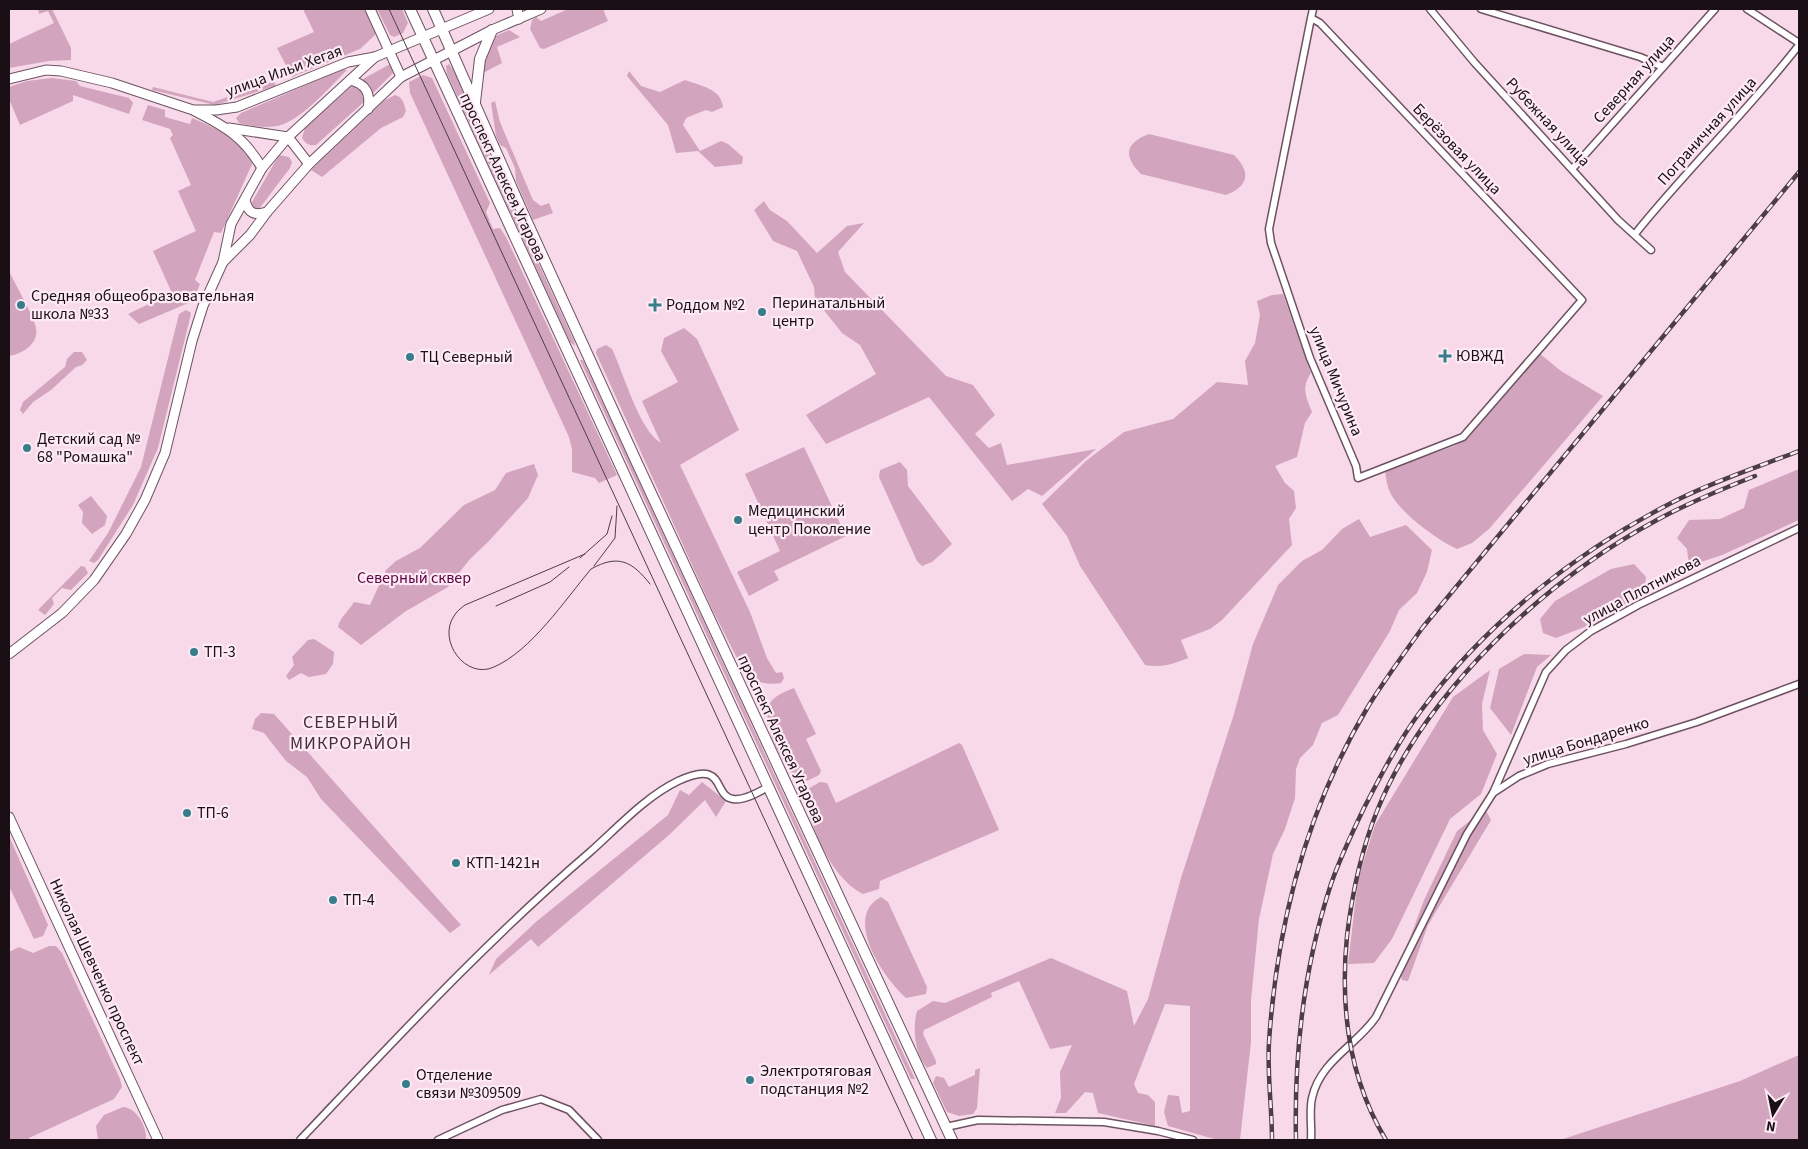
<svg xmlns="http://www.w3.org/2000/svg" width="1808" height="1149" viewBox="0 0 1808 1149" font-family="'Source Sans 3',sans-serif">
<style>
.green{fill:#d3a4be}
.lines{fill:none;stroke-linecap:round;stroke-linejoin:round}
.street-casing{stroke:#6d5362;stroke-width:9}
.secondary-casing{stroke:#6d5362;stroke-width:11}
.primary-casing{stroke:#6d5362;stroke-width:12}
.street{stroke:#fff;stroke-width:6}
.secondary{stroke:#fff;stroke-width:9}
.primary{stroke:#fff;stroke-width:10}
.tram{stroke:#4d3e46;stroke-width:1}
.rail-casing{stroke:#4d3e46;stroke-width:4.5}
.rail{stroke:#fdeaf4;stroke-width:2.5;stroke-dasharray:8;stroke-linecap:butt}
.poi-dot{fill:#387e8a;stroke:#fdeaf4;stroke-width:2}
.labels{text-anchor:middle;dominant-baseline:central;stroke-width:4.5;stroke-linejoin:round;paint-order:stroke}
.street-label{font-size:16px;fill:#1a0f15;stroke:#fdeaf4}
.poi-label{font-size:16px;fill:#1a0f15;stroke:#fdeaf4;text-anchor:start}
.park-label{font-size:16px;fill:#5e0444;stroke:#fdeaf4}
.neighbourhood-label{font-size:18px;letter-spacing:1px;fill:#462e3c;stroke:#fdeaf4}
</style>
<rect width="100%" height="100%" fill="#f8d9e9"/>
<!-- green -->
<g class="green">
<polygon points="38,9 52,9 71,48 71,60 49,61 9,68 9,44 54,23 48,11 39,14"/>
<polygon points="303,9 366,9 375,28 375,35 360,49 292,77 277,48 314,32"/>
<polygon points="377,9 402,9 408,23 403,33 394,37 390,35"/>
<polygon points="568,9 603,9 608,21 544,49 540,48 530,29 532,20 536,17 541,21"/>
<polygon points="509,30 520,37 497,47 502,63 481,74 481,65 493,37"/>
<polygon points="390,64 393,73 373,93 370,86 363,79"/>
<polygon points="449,64 456,74 476,127 574,341 575,346 570,342 447,74 446,66"/>
<path d="M343 69 347 70C330 87 303 118 281 125 267 129 252 126 239 123L236 118 241 113Z"/>
<path d="M629 71 641 86 660 92 685 80C700 86 721 88 723 107L712 112 706 110 686 118 683 125 700 151 721 141 728 144 743 157 742 164 715 167 698 151 676 153 668 125 627 76Z"/>
<polygon points="423,75 432,78 490,203 486,212 493,229 500,228 506,237 617,475 599,483 595,478 572,472 572,449 569,437 410,93 409,82"/>
<polygon points="52,78 76,81 80,86 129,98 133,103 129,114 73,95 73,101 20,125 9,99 9,87 27,81"/>
<polygon points="274,81 276,86 215,105 152,90 153,87 213,102"/>
<path d="M357 85 366 95 365 101 316 145C309 146 306 144 302 138L305 128 351 87Z"/>
<path d="M395 95C403 97 404 104 406 111L403 117 381 128 322 177 311 170 385 100Z"/>
<polygon points="495,101 500,122 533,200 541,206 549,203 553,213 533,220 516,181 515,168 506,148 500,145 496,136 491,103"/>
<path d="M148 105 165 110V117L190 124 192 118C210 126 249 142 253 162L221 233 214 232 195 280 200 284 193 301 139 324 128 314 172 293 153 251 196 231 178 191 191 185 170 138 173 135 170 129 142 120Z"/>
<path d="M1149 134 1234 155C1251 172 1249 186 1226 195L1141 174C1123 156 1125 143 1149 134Z"/>
<polygon points="279,155 289,157 292,162 290,168 259,209 255,210 252,208 252,202"/>
<polygon points="764,201 770,210 787,221 817,253 847,226 864,223 838,252 845,272 946,376 973,385 995,415 975,434 989,448 1001,443 1007,465 1096,449 1042,496 1028,489 1012,501 929,397 826,444 806,415 876,374 860,345 842,333 815,299 814,287 797,251 773,241 754,210"/>
<path d="M9 271C16 286 33 314 36 328 39 344 22 354 9 356Z"/>
<path d="M1283 294 1311 373C1301 388 1306 397 1312 412L1305 423 1297 457 1275 466 1285 483 1294 491 1296 508 1289 519 1292 545 1222 620 1210 629 1181 640 1188 658C1173 664 1162 668 1145 665L1080 566 1067 536 1042 504 1087 460 1124 432 1173 419 1217 382 1248 385 1245 361 1255 343 1260 315 1257 301 1272 295Z"/>
<polygon points="186,310 191,313 190,318 158,448 133,505 98,560 94,563 89,561 108,533 141,467 179,314"/>
<path d="M684 328 697 339 739 430 680 465 750 612 767 658 776 673 782 672 784 678 781 683C764 686 752 681 742 668L712 609 596 353 597 349 606 345 612 349C624 374 639 430 661 443L642 401 678 382 661 351 664 338Z"/>
<polygon points="74,352 82,352 87,360 82,365 76,367 51,390 33,402 23,414 20,410 23,402 65,367 67,359"/>
<path d="M1539 353 1561 371 1603 396 1489 529 1472 543 1457 549C1436 539 1398 512 1389 490 1387 485 1386 477 1385 471L1454 446 1468 438Z"/>
<polygon points="580,360 583,360 915,1079 911,1079"/>
<polygon points="804,447 846,536 774,571 779,580 749,596 737,572 780,551 745,474"/>
<polygon points="900,462 907,470 908,486 952,544 932,562 922,566 917,561 879,477 880,470"/>
<path d="M534 464 538 475 528 498 489 541 470 559 448 587 406 611 361 645 338 627C340 617 349 611 354 602L370 605 386 570 396 561 420 548 464 505 495 490 506 473Z"/>
<polygon points="1799,469 1799,520 1722,555 1689,566 1687,549 1677,538 1689,520 1720,519 1744,508 1749,490"/>
<polygon points="91,496 107,516 105,525 92,534 82,523 83,512 78,505"/>
<path d="M1359 519 1370 537 1406 525 1432 550 1427 572 1417 593 1399 610 1390 631 1338 715 1322 723 1313 745 1300 758 1296 769 1295 798 1285 829 1273 854 1259 919 1251 1000V1042L1240 1140H1218L1168 1126 1164 1112 1168 1095 1179 1096 1182 1113 1190 1111V1006L1165 1004 1134 1084 1138 1093 1148 1095 1155 1102V1126L1098 1113 1093 1093 1085 1092 1066 1113H1055L1061 1098 1060 1072 1072 1045 1050 1049 1019 981 991 993 992 997 924 1030 923 1034 936 1061V1064L927 1068C915 1054 912 1029 917 1011L933 1001 945 1003 1051 958 1127 991 1134 1026 1148 999 1181 878 1234 714 1253 644 1278 585 1302 561 1322 550 1342 529Z"/>
<polygon points="1634,564 1646,577 1644,590 1605,619 1556,638 1543,633 1540,619 1555,601 1611,569"/>
<polygon points="81,566 85,567 88,573 71,590 62,588 52,598 54,604 45,615 38,610"/>
<polygon points="314,639 334,652 333,664 326,674 309,677 301,673 289,680 286,676 294,665 292,657 308,640"/>
<polygon points="1524,654 1551,655 1537,667 1511,735 1490,708 1499,669"/>
<polygon points="1490,670 1482,704 1483,730 1497,754 1481,794 1450,819 1392,939 1374,963 1348,964 1358,879 1375,825 1453,697"/>
<path d="M794 688 816 734 806 739 821 771 819 775C813 778 804 784 797 780 792 777 791 772 789 767 787 763 784 762 782 758 775 747 765 723 768 709 770 697 784 692 794 688Z"/>
<polygon points="261,713 274,714 461,925 450,933 321,799 307,777 286,761 264,733 252,729 255,719"/>
<path d="M959 743 962 745 999 830 880 881 879 889 863 894C838 882 821 848 812 823 809 814 808 807 803 797L806 790 820 782 827 783 836 803Z"/>
<polygon points="702,782 726,801 716,817 705,800 669,835 538,947 531,939 489,975 496,959 537,921 668,815 680,790 689,795"/>
<polygon points="1485,809 1491,820 1428,925 1408,981 1402,980 1399,968 1410,938 1424,900 1457,831"/>
<polygon points="9,836 48,925 43,936 34,939 9,886"/>
<path d="M881 897 888 902 927 987 926 994 906 998C884 979 842 917 881 897Z"/>
<polygon points="49,946 56,946 62,953 120,1079 122,1087 114,1099 29,1138 29,1140 9,1140 9,952 19,947 33,953"/>
<polygon points="1799,1055 1799,1140 1560,1140 1740,1081"/>
<polygon points="980,1068 977,1108 973,1114 959,1116 947,1112 933,1083 936,1076 944,1078 949,1087 975,1075 975,1070"/>
<path d="M123 1107C137 1108 147 1127 146 1140H98L96 1126 104 1115Z"/>
</g>
<g class="lines">
<!-- street casing -->
<g class="street-casing">
<g id="street">
<polyline points="1430,9 1474,62 1618,220 1651,250"/>
<polyline points="1481,9 1640,57 1663,67"/>
<polyline points="1747,9 1799,43"/>
<polyline points="1311,18 1320,23 1582,300 1463,437 1358,478 1356,466 1310,358 1271,243 1269,229 1311,18 1313,9"/>
<polyline points="1573,168 1715,9"/>
<path d="M1635 234C1687 169 1748 111 1799 45"/>
<polyline points="1493,793 1546,672 1566,650 1591,631 1638,605 1799,528"/>
<polyline points="946,1127 978,1120 1104,1122 1158,1131 1193,1140"/>
<path d="M300 1140C394 1041 486 941 590 852 617 828 645 797 678 781 727 758 712 796 733 799 744 801 759 792 768 787"/>
<polyline points="438,1140 502,1110 541,1099 569,1110 598,1140"/>
<path d="M1311 1140C1312 1126 1309 1111 1312 1098 1320 1061 1356 1046 1376 1017L1467 834 1493 793 1519 776 1548 764 1626 744 1697 722 1799 684"/>
</g>
</g>
<!-- secondary casing -->
<g class="secondary-casing">
<g id="secondary">
<polyline points="370,9 401,77"/>
<polyline points="517,9 519,19"/>
<polyline points="9,79 46,70 61,71 112,83 193,110 216,110 237,107 348,62 375,57 489,9"/>
<path d="M350 80C366 84 371 93 368 109"/>
<path d="M195 111C226 127 244 137 262 168"/>
<polyline points="229,128 288,137 309,164"/>
<path d="M245 200C248 213 254 216 267 212"/>
<polyline points="223,262 250,235 267,212 309,164 401,77 492,30 541,9"/>
<polyline points="9,654 62,613 94,580 126,534 145,500 165,453 192,341 203,306 223,262 231,224 262,168 288,137 375,57"/>
<polyline points="9,817 158,1140"/>
</g>
</g>
<!-- primary casing -->
<g class="primary-casing">
<g id="primary">
<polyline points="410,9 931,1140"/>
<polyline points="433,9 521,209 637,463 952,1140"/>
<polyline points="475,102 480,59 492,30"/>
</g>
</g>
<!-- street -->
<use href="#street" class="street"/>
<!-- secondary -->
<use href="#secondary" class="secondary"/>
<!-- primary -->
<use href="#primary" class="primary"/>
<!-- tram -->
<g class="tram">
<polyline points="389,9 913,1140"/>
<path d="M585 554 465 605C461 608 456 612 454 616 437 641 466 680 494 667 531 651 565 600 591 569 618 554 632 561 650 584"/>
<polyline points="580,558 607,534 612,516"/>
<polyline points="594,566 615,538 617,506"/>
<polyline points="496,606 550,582 569,567"/>
</g>
<!-- rail casing -->
<g class="rail-casing">
<g id="rail">
<path d="M1272 1140C1272 1108 1267 1074 1269 1042 1277 922 1307 808 1369 705 1386 678 1405 652 1423 627L1799 172"/>
<path d="M1296 1140C1294 1055 1304 966 1331 884 1340 858 1352 833 1364 808 1381 775 1398 742 1420 712 1485 623 1577 551 1675 501 1714 481 1758 467 1799 451"/>
<path d="M1386 1140C1349 1079 1340 1007 1347 936 1352 894 1361 851 1377 811 1425 692 1545 580 1657 520 1688 503 1722 489 1755 476"/>
</g>
</g>
<!-- rail -->
<use href="#rail" class="rail"/>
</g>
<!-- markers -->
<g class="poi-dot">
<circle cx="21" cy="305" r="5"/>
<path d="M652.5 297.5h5v5h5v5h-5v5h-5v-5h-5v-5h5z"/>
<circle cx="762" cy="312" r="5"/>
<path d="M1442.5 348.5h5v5h5v5h-5v5h-5v-5h-5v-5h5z"/>
<circle cx="410" cy="357" r="5"/>
<circle cx="27" cy="448" r="5"/>
<circle cx="738" cy="520" r="5"/>
<circle cx="194" cy="652" r="5"/>
<circle cx="187" cy="813" r="5"/>
<circle cx="456" cy="863" r="5"/>
<circle cx="333" cy="900" r="5"/>
<circle cx="750" cy="1080" r="5"/>
<circle cx="406" cy="1084" r="5"/>
</g>
<g class="labels">
<!-- street labels -->
<g class="street-label">
<text transform="translate(284 71) rotate(-20)">улица Ильи Хегая</text>
<text transform="translate(1634 79) rotate(-48)">Северная улица</text>
<text transform="translate(1548 122) rotate(47)">Рубежная улица</text>
<text transform="translate(1707 131) rotate(-48)">Пограничная улица</text>
<text transform="translate(1457 149) rotate(46)">Берёзовая улица</text>
<text transform="translate(503 177) rotate(65)">проспект Алексея Угарова</text>
<text transform="translate(1336 381) rotate(68)">улица Мичурина</text>
<text transform="translate(1642 590) rotate(-28)">улица Плотникова</text>
<text transform="translate(781 739) rotate(65)">проспект Алексея Угарова</text>
<text transform="translate(1586 741) rotate(-17)">улица Бондаренко</text>
<text transform="translate(97 972) rotate(65)">Николая Шевченко проспект</text>
</g>
<!-- poi labels -->
<g class="poi-label">
<text x="31" y="296">Средняя общеобразовательная<tspan x="31" dy="18">школа №33</tspan></text>
<text x="772" y="303">Перинатальный<tspan x="772" dy="18">центр</tspan></text>
<text x="666" y="305">Роддом №2</text>
<text x="1456" y="356">ЮВЖД</text>
<text x="420" y="357">ТЦ Северный</text>
<text x="37" y="439">Детский сад №<tspan x="37" dy="18">68 "Ромашка"</tspan></text>
<text x="748" y="511">Медицинский<tspan x="748" dy="18">центр Поколение</tspan></text>
<text x="204" y="652">ТП-3</text>
<text x="197" y="813">ТП-6</text>
<text x="466" y="863">КТП-1421н</text>
<text x="343" y="900">ТП-4</text>
<text x="760" y="1071">Электротяговая<tspan x="760" dy="18">подстанция №2</tspan></text>
<text x="416" y="1075">Отделение<tspan x="416" dy="18">связи №309509</tspan></text>
</g>
<!-- park labels -->
<g class="park-label">
<text x="414" y="578">Северный сквер</text>
</g>
<!-- neighbourhood labels -->
<g class="neighbourhood-label">
<text x="351" y="722">СЕВЕРНЫЙ<tspan x="351" dy="21">МИКРОРАЙОН</tspan></text>
</g>
</g>
<!-- border -->
<rect width="1808" height="1149" fill="none" stroke="#1a0f15" stroke-width="20"/>
<!-- north arrow -->
<g transform="translate(1773 1114) rotate(190)" stroke="#fdeaf4" stroke-width="4" paint-order="stroke">
<path d="M0-4L9 19L0 12L-9 19Z" fill="#1a0f15"/>
<text y="-8" font-size="14" font-weight="bold" text-anchor="middle" fill="#1a0f15">N</text>
</g>
</svg>
